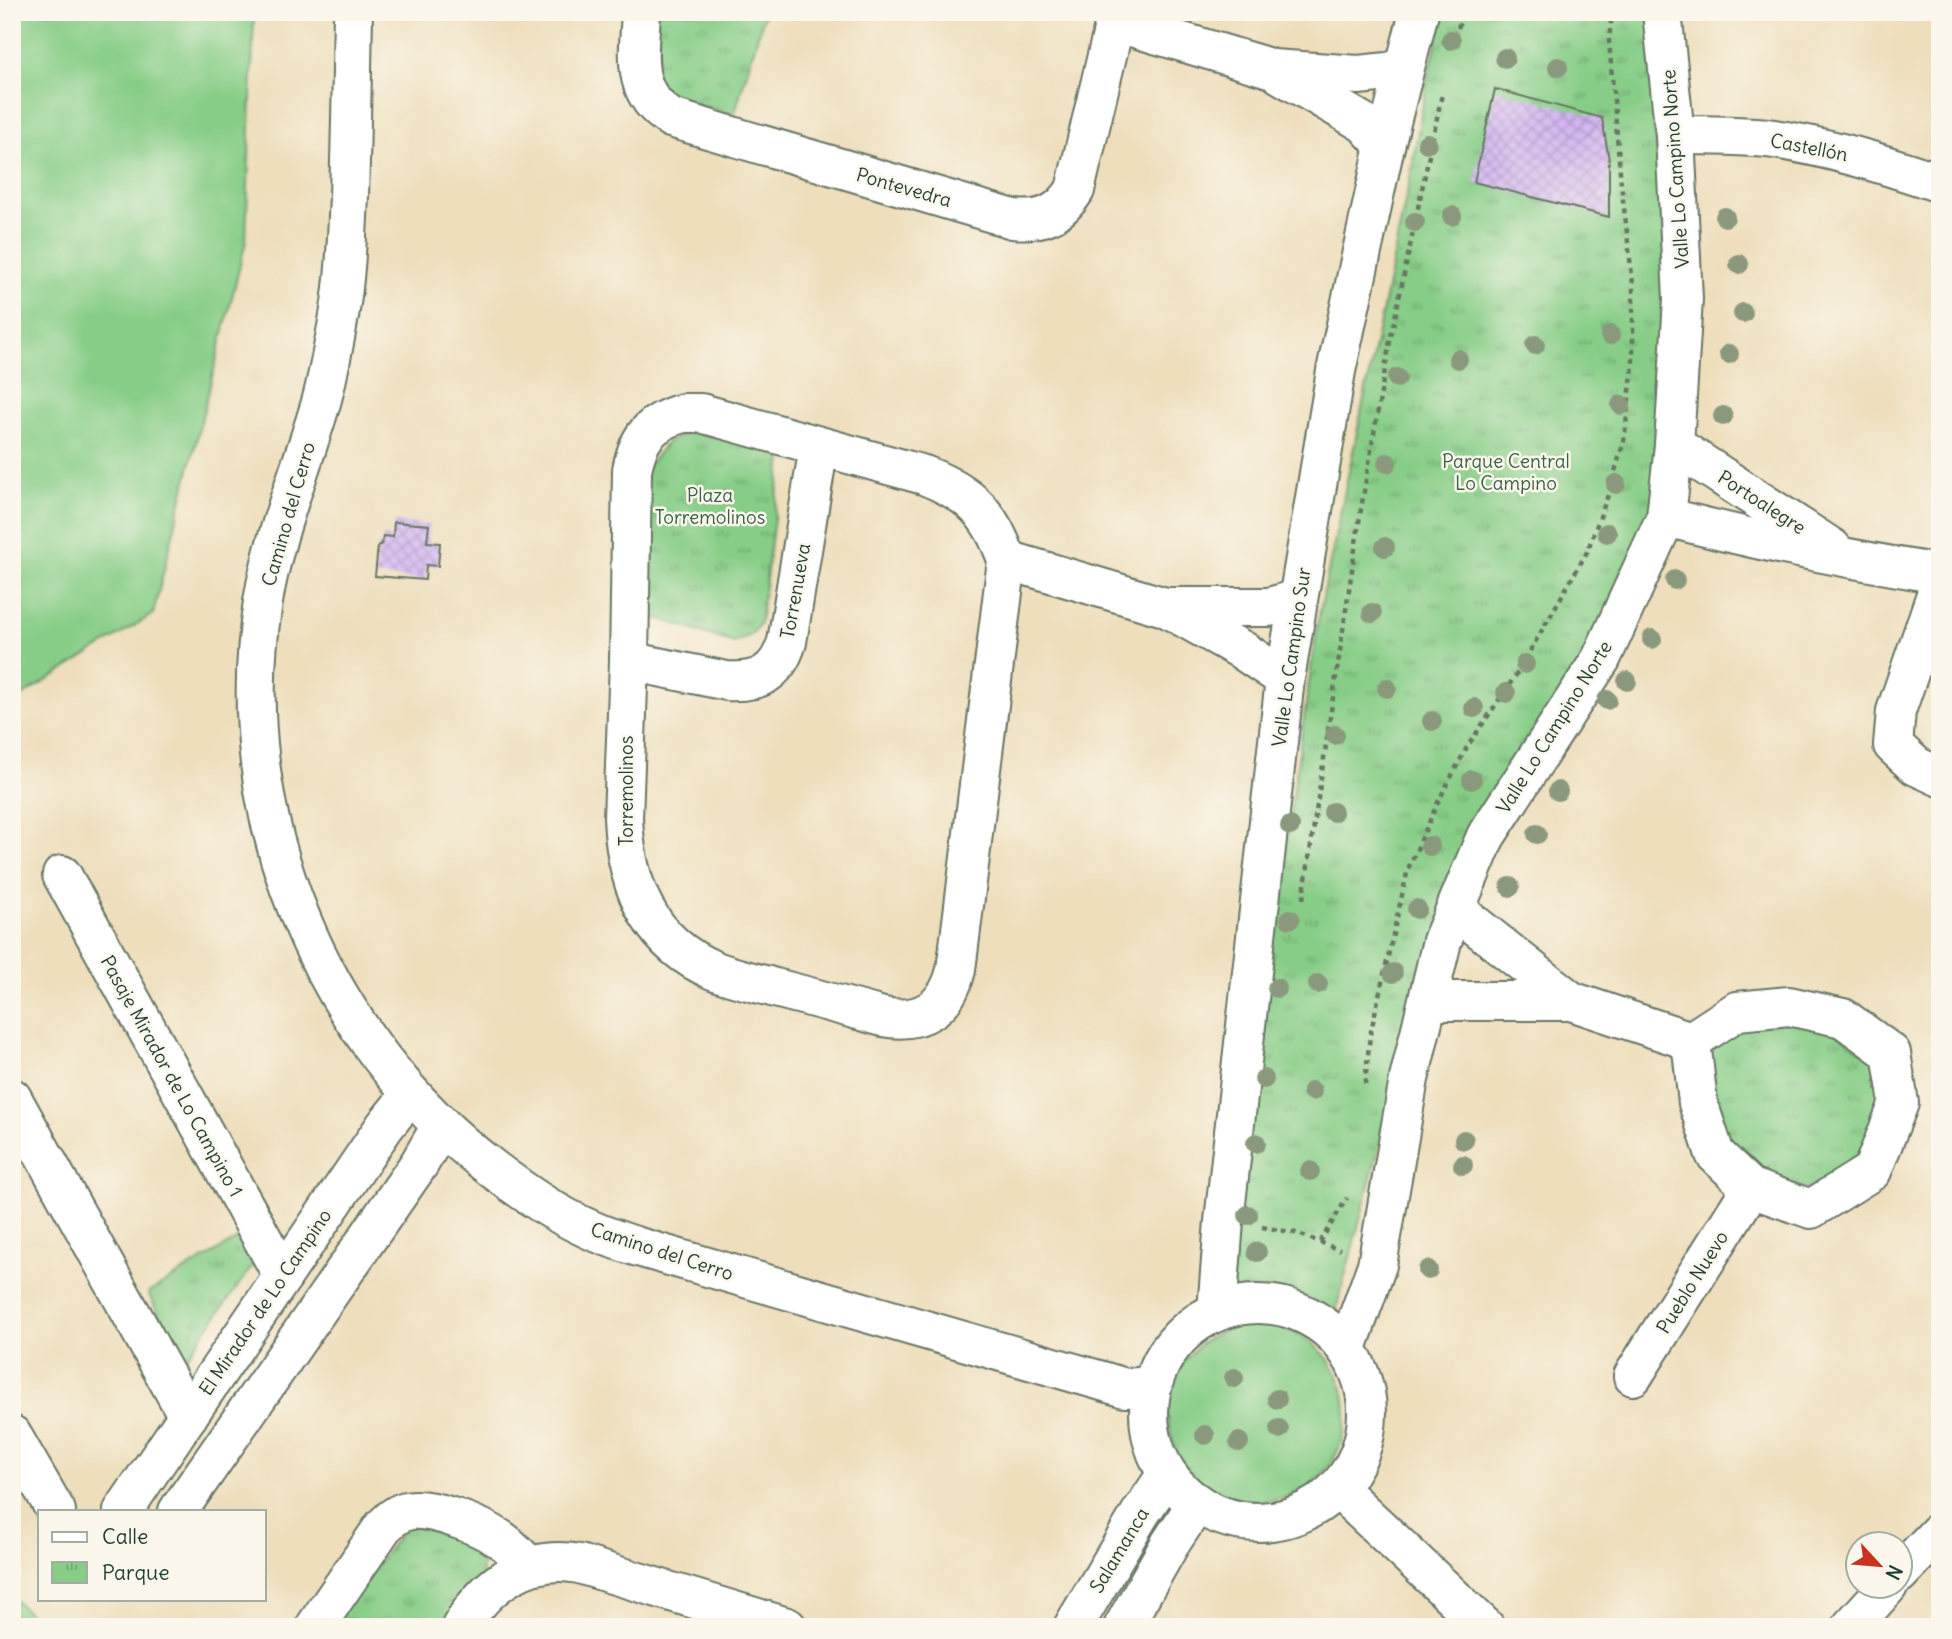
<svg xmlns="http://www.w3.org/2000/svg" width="1952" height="1639" viewBox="0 0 1952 1639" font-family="Delius,sans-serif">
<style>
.grass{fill:#87cd87;stroke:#53855e;stroke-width:2}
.park{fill:url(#park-tufts);stroke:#53855e;stroke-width:2}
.building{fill:url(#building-cross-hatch)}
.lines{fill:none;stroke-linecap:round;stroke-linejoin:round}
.minor-casing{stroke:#677564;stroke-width:42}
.tertiary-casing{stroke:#677564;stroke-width:42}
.path{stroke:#677564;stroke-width:4.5;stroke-dasharray:5 5;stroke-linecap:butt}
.minor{stroke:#fff;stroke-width:38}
.tertiary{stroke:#fff;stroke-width:38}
.tree{fill:#8a997d}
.labels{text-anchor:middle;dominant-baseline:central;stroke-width:5;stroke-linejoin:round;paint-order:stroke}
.street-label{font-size:19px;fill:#1f3d34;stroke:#fbf7ec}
.park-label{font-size:19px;fill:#396149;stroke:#fbf7ec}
</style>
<defs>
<pattern id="park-tufts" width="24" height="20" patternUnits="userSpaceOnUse" patternTransform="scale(1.75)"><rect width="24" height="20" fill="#87cd87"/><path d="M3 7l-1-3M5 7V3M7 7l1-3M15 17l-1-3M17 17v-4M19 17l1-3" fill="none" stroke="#6ea86f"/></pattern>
<pattern id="building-cross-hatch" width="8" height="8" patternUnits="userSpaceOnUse" patternTransform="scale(1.75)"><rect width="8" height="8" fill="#d2b4f2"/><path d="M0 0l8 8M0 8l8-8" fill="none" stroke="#aa94c5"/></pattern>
</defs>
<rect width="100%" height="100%" fill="#fbf7ec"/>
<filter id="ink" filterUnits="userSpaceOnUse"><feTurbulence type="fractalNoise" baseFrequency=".0143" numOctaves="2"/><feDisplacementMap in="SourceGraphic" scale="14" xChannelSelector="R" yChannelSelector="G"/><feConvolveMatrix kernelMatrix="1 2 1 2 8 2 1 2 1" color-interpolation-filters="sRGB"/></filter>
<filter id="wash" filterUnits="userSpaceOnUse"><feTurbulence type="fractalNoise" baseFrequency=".00686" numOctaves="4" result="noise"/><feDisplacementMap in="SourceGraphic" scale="28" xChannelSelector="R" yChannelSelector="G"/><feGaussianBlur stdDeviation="1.57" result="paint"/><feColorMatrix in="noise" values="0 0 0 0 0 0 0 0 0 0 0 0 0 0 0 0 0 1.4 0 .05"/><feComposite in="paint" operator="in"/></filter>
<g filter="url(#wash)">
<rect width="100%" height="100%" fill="#eedebc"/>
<!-- grass -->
<g class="grass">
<polygon points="12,12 254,12 246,241 153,614 12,702"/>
<circle cx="1257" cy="1413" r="89"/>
<polygon points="12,1597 42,1627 12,1627"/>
</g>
<!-- park -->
<g class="park">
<path d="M653 12H765L734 115 672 96C646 80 653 39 653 12Z"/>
<path d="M1444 12H1650L1654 127 1672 299 1655 512 1591 653 1476 831 1398 1076 1334 1317C1306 1290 1266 1284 1229 1292L1261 1017 1318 620 1410 178 1428 76Z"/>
<polygon points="694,429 783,451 760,623 751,635 734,643 648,615 644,471 667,442"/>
<polygon points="1789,1021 1834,1031 1874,1060 1881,1102 1858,1158 1808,1190 1758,1173 1727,1145 1714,1102 1707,1051 1746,1025"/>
<polygon points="239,1238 254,1264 183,1362 148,1293"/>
<polygon points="408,1524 484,1544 481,1577 445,1627 329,1627"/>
</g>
<g id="blocks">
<!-- building -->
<g class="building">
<polygon points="1495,89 1602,118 1609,160 1609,217 1474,182"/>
<polygon points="394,522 429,525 427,542 440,543 438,566 426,565 425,580 375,576 378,546 382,544 383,536 393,537"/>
</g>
</g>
</g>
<g filter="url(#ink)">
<use href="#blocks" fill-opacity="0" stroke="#677564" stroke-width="2"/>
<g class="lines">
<!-- minor casing -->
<g class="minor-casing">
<g id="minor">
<path d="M641 12C639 55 630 92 671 118L1013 219C1042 222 1060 214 1075 190L1115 22 1113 12"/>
<polyline points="1115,22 1273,69 1358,75 1388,72 1404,68"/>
<polyline points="1280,74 1364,123 1385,146"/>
<path d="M1675 135C1705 135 1736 135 1767 138 1826 146 1884 164 1940 183"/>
<path d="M683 413H701L924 475C970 493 991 513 1007 560L956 970C947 1008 921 1024 883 1017 847 1007 811 997 775 988 754 982 733 978 713 970 648 942 626 884 623 818L629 661 632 470C638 437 651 422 683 413Z"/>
<polyline points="1674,445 1832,548"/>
<path d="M1666 517C1756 541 1847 559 1940 574"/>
<polyline points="1007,560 1165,607 1242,650 1285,679"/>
<polyline points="1940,583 1896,711 1893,745 1916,766 1940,777"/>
<polyline points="1171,607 1269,607 1298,599"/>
<path d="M629 661 727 681C759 683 777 674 787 642L819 446"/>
<polyline points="62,875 283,1276"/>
<polyline points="1456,910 1571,1001"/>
<polyline points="1428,1001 1571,1001 1691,1041"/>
<polygon points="1789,1006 1843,1018 1891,1053 1899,1103 1872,1171 1811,1209 1751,1188 1715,1154 1698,1103 1691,1041 1737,1011"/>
<polyline points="12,1098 188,1416"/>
<polyline points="1633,1376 1751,1188"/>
<polyline points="12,1435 56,1511"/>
<polyline points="123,1511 385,1126 410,1095"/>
<polyline points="178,1511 419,1164 441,1126"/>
<path d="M315 1627 383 1527C390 1520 396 1514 406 1511 429 1505 481 1526 500 1539 511 1546 520 1557 529 1566"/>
<path d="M461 1627C486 1584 527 1554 579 1564L787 1627"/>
<polyline points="1073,1627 1140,1514 1167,1474"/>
<polyline points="1123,1627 1170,1544 1197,1503"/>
</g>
</g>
<!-- tertiary casing -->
<g class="tertiary-casing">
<g id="tertiary">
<path d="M353 12C352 74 351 135 349 196 347 236 346 276 339 316 334 343 329 372 322 399 303 466 274 532 263 602 228 816 321 1039 493 1169 523 1192 555 1214 589 1229 604 1236 620 1241 635 1246L1102 1381 1125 1388 1152 1386"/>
<circle cx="1258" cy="1413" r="109"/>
<polyline points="1217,1311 1224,1221 1285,679 1336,371 1385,146 1419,12"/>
<polyline points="1347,1348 1377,1265 1409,1079 1442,941 1486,836 1601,659 1666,517 1674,445 1683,299 1675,135 1662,12"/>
<polyline points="1337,1488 1485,1627"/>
<polyline points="1899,1574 1940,1531"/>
<polyline points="1851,1627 1888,1586"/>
</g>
</g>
<!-- path -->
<g class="path">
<polyline points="1458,28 1463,12"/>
<polyline points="1303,899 1361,509 1389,346 1442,94"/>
<polyline points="1365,1084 1370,1035 1408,869 1439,800 1467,747 1518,672 1587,552 1608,495 1624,441 1633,366 1633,284 1621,183 1609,41 1612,12"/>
<polyline points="1262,1227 1296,1233 1340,1250"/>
<polyline points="1320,1242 1347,1198"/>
</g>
<!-- minor -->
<use href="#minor" class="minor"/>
<!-- tertiary -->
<use href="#tertiary" class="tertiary"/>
</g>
<!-- trees -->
<g class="tree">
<circle cx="1451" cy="40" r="10"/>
<circle cx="1505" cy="58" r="10"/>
<circle cx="1558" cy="67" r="10"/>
<circle cx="1427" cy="143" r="10"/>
<circle cx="1452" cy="216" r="10"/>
<circle cx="1725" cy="217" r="10"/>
<circle cx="1415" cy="222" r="10"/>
<circle cx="1739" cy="264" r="10"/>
<circle cx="1743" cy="313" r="10"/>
<circle cx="1610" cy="335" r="10"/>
<circle cx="1535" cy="345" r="10"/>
<circle cx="1729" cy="354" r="10"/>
<circle cx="1458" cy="359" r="10"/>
<circle cx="1397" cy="378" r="10"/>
<circle cx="1621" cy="405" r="10"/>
<circle cx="1723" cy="416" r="10"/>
<circle cx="1387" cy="463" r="10"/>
<circle cx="1616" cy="484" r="10"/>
<circle cx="1607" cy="533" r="10"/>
<circle cx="1385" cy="547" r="10"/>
<circle cx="1675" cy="580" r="10"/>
<circle cx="1372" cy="613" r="10"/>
<circle cx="1652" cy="639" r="10"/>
<circle cx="1525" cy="664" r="10"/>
<circle cx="1627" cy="681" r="10"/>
<circle cx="1387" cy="688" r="10"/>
<circle cx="1506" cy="693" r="10"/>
<circle cx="1607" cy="700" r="10"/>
<circle cx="1474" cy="708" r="10"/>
<circle cx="1432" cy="721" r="10"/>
<circle cx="1335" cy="735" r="10"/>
<circle cx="1472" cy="780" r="10"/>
<circle cx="1558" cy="791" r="10"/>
<circle cx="1333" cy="812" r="10"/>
<circle cx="1290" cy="826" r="10"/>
<circle cx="1537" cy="834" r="10"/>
<circle cx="1430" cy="846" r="10"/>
<circle cx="1510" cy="887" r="10"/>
<circle cx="1417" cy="909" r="10"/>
<circle cx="1290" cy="919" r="10"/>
<circle cx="1393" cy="973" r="10"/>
<circle cx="1318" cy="984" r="10"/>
<circle cx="1277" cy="988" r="10"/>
<circle cx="1264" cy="1079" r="10"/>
<circle cx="1312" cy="1091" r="10"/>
<circle cx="1464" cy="1140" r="10"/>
<circle cx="1256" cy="1143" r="10"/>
<circle cx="1463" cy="1165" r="10"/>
<circle cx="1310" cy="1171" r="10"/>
<circle cx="1248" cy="1215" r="10"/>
<circle cx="1257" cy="1252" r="10"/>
<circle cx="1428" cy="1270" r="10"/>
<circle cx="1234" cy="1378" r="10"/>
<circle cx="1277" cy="1399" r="10"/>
<circle cx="1279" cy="1429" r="10"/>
<circle cx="1205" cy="1435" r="10"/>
<circle cx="1239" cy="1442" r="10"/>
</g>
</g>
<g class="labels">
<!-- street labels -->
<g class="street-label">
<text transform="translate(1809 147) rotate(11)">Castellón</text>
<text transform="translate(1675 169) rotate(-94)">Valle Lo Campino Norte</text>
<text transform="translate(904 187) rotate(16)">Pontevedra</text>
<text transform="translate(1762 502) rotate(33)">Portoalegre</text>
<text transform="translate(288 514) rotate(-74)">Camino del Cerro</text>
<text transform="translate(795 591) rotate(-80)">Torrenueva</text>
<text transform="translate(1291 657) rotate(-82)">Valle Lo Campino Sur</text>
<text transform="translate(1554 727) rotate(-58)">Valle Lo Campino Norte</text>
<text transform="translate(626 791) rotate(-90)">Torremolinos</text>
<text transform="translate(172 1076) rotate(61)">Pasaje Mirador de Lo Campino 1</text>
<text transform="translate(662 1251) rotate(18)">Camino del Cerro</text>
<text transform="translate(1692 1282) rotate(-58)">Pueblo Nuevo</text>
<text transform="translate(265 1302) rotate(-56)">El Mirador de Lo Campino</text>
<text transform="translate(1119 1550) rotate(-59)">Salamanca</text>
</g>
<!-- park labels -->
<g class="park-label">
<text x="1506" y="461">Parque Central<tspan x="1506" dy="22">Lo Campino</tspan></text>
<text x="710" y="495">Plaza<tspan x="710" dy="22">Torremolinos</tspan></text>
</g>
</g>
<!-- margin -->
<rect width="1952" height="1639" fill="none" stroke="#fbf7ec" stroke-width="42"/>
<!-- legend -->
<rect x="38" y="1510" width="228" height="91" fill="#fbf7ec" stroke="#a3ada2" stroke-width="2"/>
<rect x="52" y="1532" width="35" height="10" fill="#ffffff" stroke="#a3ada2" stroke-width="2"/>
<text x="102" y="1544" font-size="21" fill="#1f3d34">Calle</text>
<rect x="52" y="1562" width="35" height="21" fill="url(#park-tufts)" stroke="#a3ada2" stroke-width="2"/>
<text x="102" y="1580" font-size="21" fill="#1f3d34">Parque</text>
<!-- north arrow -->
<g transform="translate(1879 1565) rotate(116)"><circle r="33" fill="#fbf7ec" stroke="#a3ada2" stroke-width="2"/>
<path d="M0-5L12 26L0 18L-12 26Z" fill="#c8321e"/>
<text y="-10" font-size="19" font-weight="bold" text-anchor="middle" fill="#1f3d34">N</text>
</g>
</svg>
